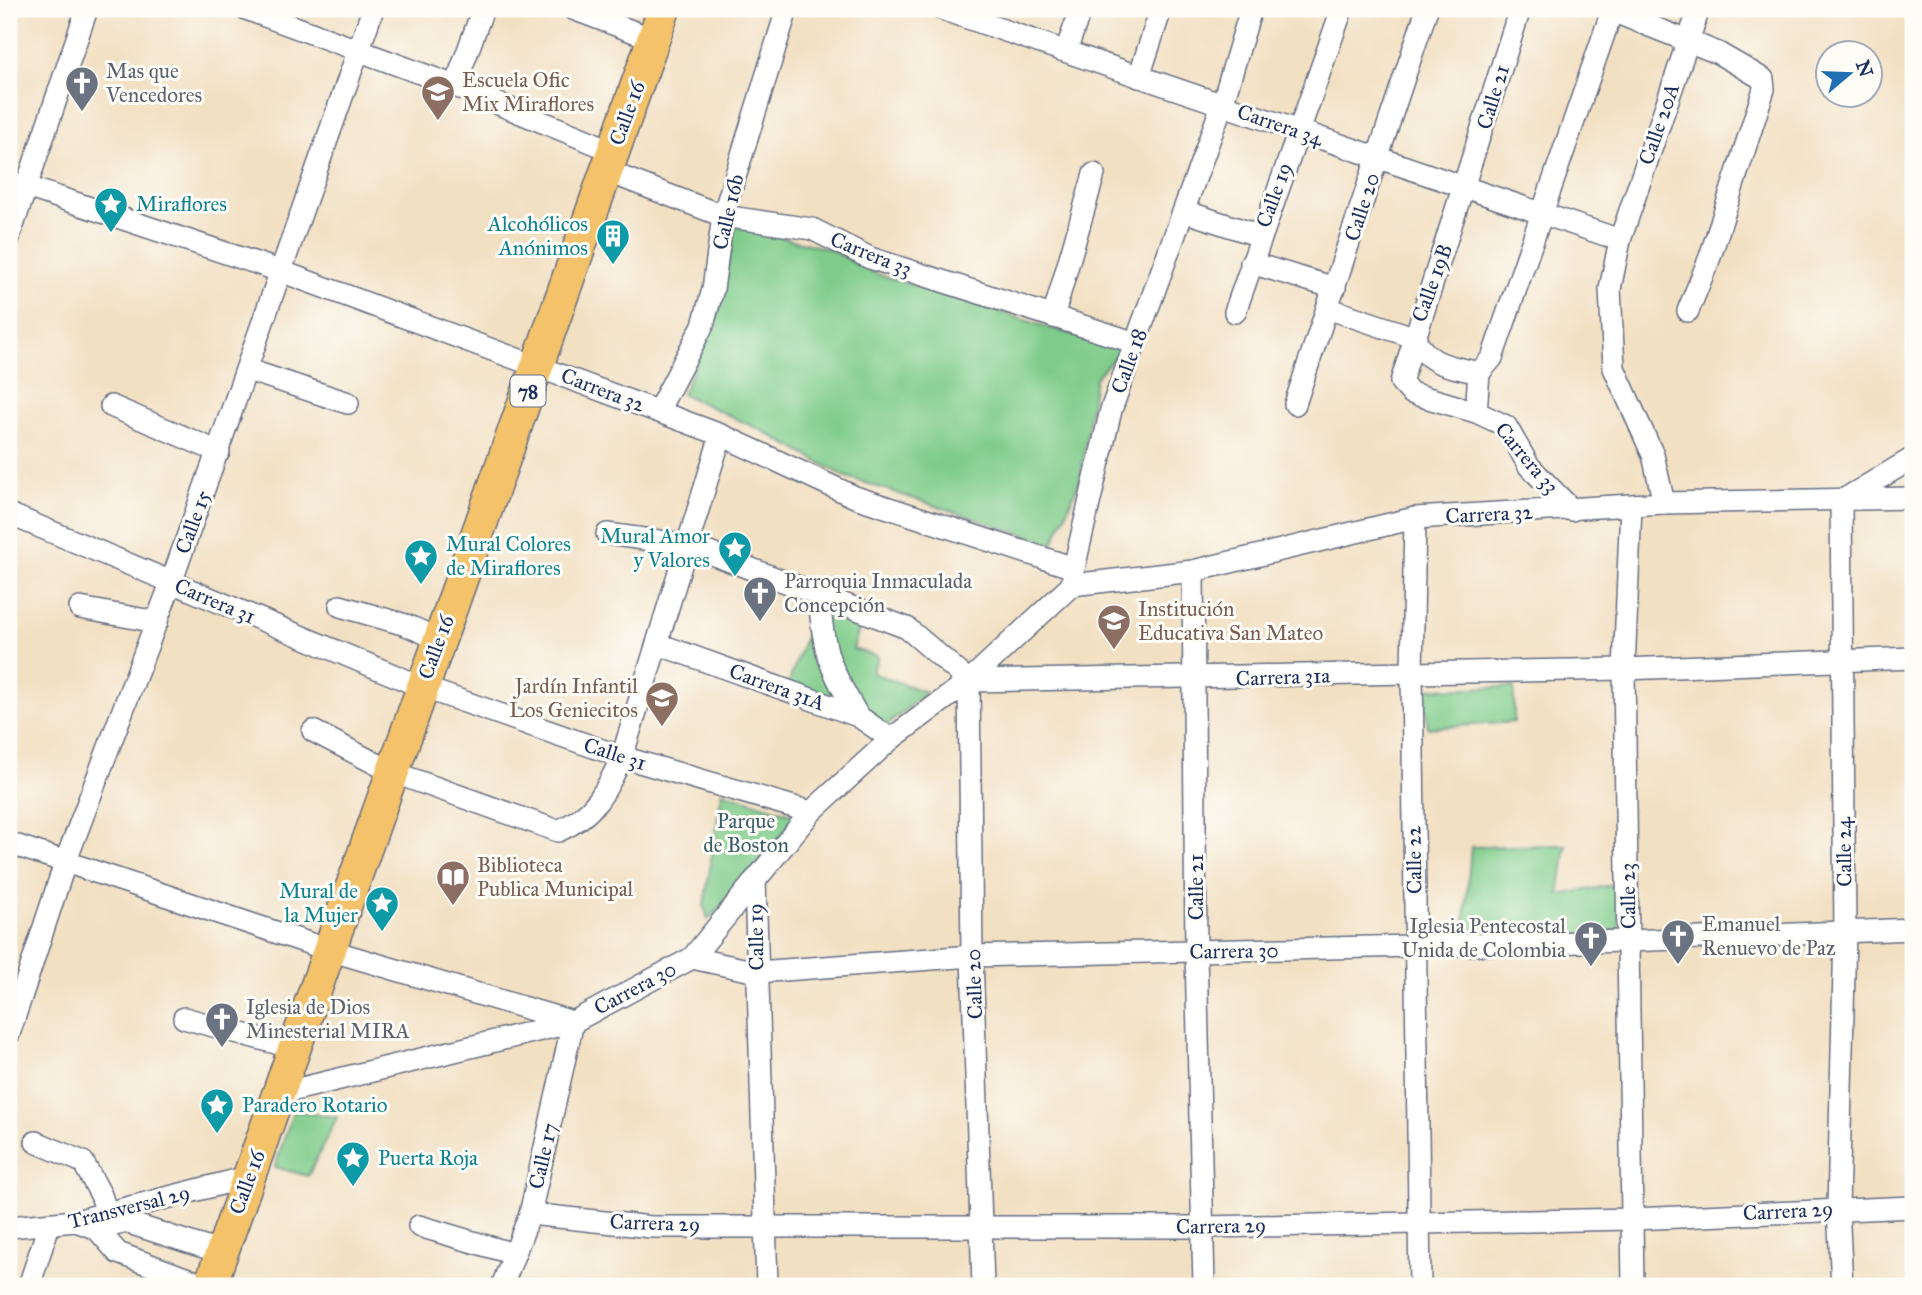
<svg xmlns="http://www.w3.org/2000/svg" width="1922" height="1295" viewBox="0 0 1922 1295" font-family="'IM FELL Great Primer',serif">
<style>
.green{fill:#7fcc8a;stroke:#4d7e74;stroke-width:2}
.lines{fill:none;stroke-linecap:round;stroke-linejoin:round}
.minor-casing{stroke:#666d81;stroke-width:24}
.highway-casing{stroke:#666d81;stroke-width:35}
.minor{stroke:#fff;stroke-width:21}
.highway{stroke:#f3c26a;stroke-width:32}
.labels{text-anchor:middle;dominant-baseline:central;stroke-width:6;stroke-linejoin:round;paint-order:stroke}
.shield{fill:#fdfcf7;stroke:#5f6c8c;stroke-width:2}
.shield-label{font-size:19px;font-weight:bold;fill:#1b2f5e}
.worship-label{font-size:21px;fill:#5b616d;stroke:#fdfcf7;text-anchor:start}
.education-label{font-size:21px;fill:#785e54;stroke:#fdfcf7;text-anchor:start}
.street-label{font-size:21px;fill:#1b2f5e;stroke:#fdfcf7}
.culture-label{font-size:21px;fill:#0d838f;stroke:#fdfcf7;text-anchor:start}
.park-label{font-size:21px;fill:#395e6b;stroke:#fdfcf7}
</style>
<rect width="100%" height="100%" fill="#fdfcf7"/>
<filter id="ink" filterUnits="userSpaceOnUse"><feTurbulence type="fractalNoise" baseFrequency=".0143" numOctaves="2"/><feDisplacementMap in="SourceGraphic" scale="14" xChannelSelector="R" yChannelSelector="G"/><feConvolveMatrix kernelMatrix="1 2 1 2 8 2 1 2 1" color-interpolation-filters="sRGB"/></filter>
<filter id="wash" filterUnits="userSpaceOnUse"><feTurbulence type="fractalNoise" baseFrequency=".00686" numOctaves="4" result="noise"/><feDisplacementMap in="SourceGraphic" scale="28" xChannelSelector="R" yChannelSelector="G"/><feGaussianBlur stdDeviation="1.57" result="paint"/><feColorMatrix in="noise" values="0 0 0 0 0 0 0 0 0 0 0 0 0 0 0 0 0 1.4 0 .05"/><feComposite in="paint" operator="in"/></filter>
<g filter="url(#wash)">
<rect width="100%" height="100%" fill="#f2e0c3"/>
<!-- green -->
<g class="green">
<polygon points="735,226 829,249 874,273 1121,350 1095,378 1080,480 1053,544 844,476 759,429 682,394 718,314"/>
<polygon points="817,603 844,613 860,626 853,649 878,657 872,673 926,692 885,727 788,685"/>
<polygon points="1514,687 1514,722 1428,728 1424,689"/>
<polygon points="722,792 798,816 708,920 704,906"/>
<polygon points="1566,845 1559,895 1619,884 1619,931 1469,948 1464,929 1471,847"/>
<polygon points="293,1111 337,1117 308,1176 275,1167"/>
</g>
</g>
<g filter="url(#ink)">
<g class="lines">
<!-- minor casing -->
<g class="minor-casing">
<g id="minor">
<polyline points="246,9 455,86 613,151"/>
<polyline points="573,9 653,39"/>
<polyline points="941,9 1620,240"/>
<polyline points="1066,51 1081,9"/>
<polyline points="1139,77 1161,9"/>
<polyline points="455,86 483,9"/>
<polyline points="606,171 723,216 812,229 870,258 1136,343"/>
<polyline points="9,181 283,272 721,435 855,497 1074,568"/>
<polyline points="1184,211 1260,236"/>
<polyline points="9,237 87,9"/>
<polyline points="1251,263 1335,288"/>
<path d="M1327 308 1413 337C1431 367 1447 365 1479 373L1476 412 1506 426 1529 466 1572 510"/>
<polyline points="1235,312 1342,9"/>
<polyline points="1053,317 1094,174"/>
<polyline points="248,370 348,403"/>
<polyline points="1479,373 1492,358 1612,11 1718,53 1763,79 1764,89 1710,257 1688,311"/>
<polyline points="1295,404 1427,9"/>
<polyline points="111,406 219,452"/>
<polyline points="658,411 703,325 713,289 723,216 787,9"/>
<polyline points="1476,412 1411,393 1401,382 1520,9"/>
<polyline points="1843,500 1913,458"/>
<polyline points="1841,502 1845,933 1838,1208 1842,1286"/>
<polyline points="1664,503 1653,455 1614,368 1610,289 1620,240 1699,9"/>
<polyline points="1631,506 1624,669 1633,1286"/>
<polyline points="9,514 422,687 622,757 811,812"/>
<polyline points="1415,518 1412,672 1420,1286"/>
<polyline points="607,534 688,545 907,628 969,681 1624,669 1913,658"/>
<polyline points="1193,571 1196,952 1204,1286"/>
<polyline points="1072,585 1193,571 1415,518 1664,503 1913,498"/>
<path d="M819 595C823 652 829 667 858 716"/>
<polyline points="340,606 406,625 439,639"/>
<polyline points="80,608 157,622"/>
<polyline points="658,644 858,716 891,739"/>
<polyline points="969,681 972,956 983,1286"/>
<path d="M313 731 392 772 558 831C595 815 606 791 622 757L721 435"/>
<polyline points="9,843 329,950 573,1022 530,1214 502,1286"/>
<polyline points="755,880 767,1286"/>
<polyline points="692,958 811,812 891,739 969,681 1072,585 1074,568 1111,410 1222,105 1251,9"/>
<polyline points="184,1018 294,1048"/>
<polyline points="9,1034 65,863 171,583 373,9"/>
<polyline points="278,1094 573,1022 692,958 757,972 972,956 1629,941 1913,929"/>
<polyline points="36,1142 83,1162 101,1195 107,1213"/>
<polyline points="530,1214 651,1227 1203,1227 1633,1219 1913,1207"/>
<polyline points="76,1221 97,1229 118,1253 207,1286"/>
<polyline points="419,1226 514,1254"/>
<polyline points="9,1227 76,1221 248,1177"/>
<polyline points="103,1228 126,1222 222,1253"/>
<polyline points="29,1286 49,1225"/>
</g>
</g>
<!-- highway casing -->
<g class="highway-casing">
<polyline id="highway" points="210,1286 664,9"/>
</g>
<!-- minor -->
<use href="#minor" class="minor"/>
<!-- highway -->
<use href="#highway" class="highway"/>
</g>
</g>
<!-- icons -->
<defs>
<g id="church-pin" transform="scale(1.75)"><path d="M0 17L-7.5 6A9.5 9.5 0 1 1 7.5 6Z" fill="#6b7280" stroke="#fdfcf7"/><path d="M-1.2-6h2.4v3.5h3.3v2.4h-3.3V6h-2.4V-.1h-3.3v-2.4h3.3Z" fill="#fff"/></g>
<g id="school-pin" transform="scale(1.75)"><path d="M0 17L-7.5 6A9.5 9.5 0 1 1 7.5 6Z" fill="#8d6e63" stroke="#fdfcf7"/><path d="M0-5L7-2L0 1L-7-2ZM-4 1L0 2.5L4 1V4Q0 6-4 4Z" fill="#fff"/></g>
<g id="sight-pin" transform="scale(1.75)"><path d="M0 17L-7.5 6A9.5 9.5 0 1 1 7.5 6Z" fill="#0f9aa8" stroke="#fdfcf7"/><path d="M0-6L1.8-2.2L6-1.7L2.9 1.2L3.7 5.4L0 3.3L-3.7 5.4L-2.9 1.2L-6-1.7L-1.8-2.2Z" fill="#fff"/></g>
<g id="building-pin" transform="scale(1.75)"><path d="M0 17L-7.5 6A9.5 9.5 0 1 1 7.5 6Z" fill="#0f9aa8" stroke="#fdfcf7"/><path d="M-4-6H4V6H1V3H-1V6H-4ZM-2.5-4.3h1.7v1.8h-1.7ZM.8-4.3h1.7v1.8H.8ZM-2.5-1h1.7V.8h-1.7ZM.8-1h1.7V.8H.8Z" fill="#fff"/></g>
<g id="library-pin" transform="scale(1.75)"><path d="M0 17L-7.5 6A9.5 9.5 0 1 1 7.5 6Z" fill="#8d6e63" stroke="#fdfcf7"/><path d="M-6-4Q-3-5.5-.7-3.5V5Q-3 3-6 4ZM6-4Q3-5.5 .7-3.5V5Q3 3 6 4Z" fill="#fff"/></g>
</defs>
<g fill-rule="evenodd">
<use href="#church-pin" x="82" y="83"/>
<use href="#school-pin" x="438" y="92"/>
<use href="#sight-pin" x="111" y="204"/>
<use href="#building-pin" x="613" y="236"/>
<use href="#sight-pin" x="735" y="548"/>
<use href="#sight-pin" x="421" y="556"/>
<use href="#church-pin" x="760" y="593"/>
<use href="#school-pin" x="1114" y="621"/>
<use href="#school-pin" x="662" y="698"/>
<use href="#library-pin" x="453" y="877"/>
<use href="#sight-pin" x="382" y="903"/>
<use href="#church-pin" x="1678" y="936"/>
<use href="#church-pin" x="1591" y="938"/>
<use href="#church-pin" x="222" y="1019"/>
<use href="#sight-pin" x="217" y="1105"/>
<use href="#sight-pin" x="353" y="1158"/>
</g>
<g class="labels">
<!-- shield labels -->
<rect class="shield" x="510.5" y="375.5" width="35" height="31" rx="5"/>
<g class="shield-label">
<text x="528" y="391">78</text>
</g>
<!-- worship labels -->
<g class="worship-label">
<text x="106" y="71">Mas que<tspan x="106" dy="24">Vencedores</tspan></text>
<text x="784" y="581">Parroquia Inmaculada<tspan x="784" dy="24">Concepción</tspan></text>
<text x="1702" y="924">Emanuel<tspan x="1702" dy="24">Renuevo de Paz</tspan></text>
<text x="1566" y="926" text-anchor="end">Iglesia Pentecostal<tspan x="1566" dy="24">Unida de Colombia</tspan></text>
<text x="246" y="1007">Iglesia de Dios<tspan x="246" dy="24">Minesterial MIRA</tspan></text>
</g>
<!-- education labels -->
<g class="education-label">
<text x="462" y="80">Escuela Ofic<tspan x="462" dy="24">Mix Miraflores</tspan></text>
<text x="1138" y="609">Institución<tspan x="1138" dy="24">Educativa San Mateo</tspan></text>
<text x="638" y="686" text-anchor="end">Jardín Infantil<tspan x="638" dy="24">Los Geniecitos</tspan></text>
<text x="477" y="865">Biblioteca<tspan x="477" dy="24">Publica Municipal</tspan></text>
</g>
<!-- street labels -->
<g class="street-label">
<text transform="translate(1493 97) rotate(-73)">Calle 21</text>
<text transform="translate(627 113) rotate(-70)">Calle 16</text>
<text transform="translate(1659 124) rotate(-71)">Calle 20A</text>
<text transform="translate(1280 125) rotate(19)">Carrera 34</text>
<text transform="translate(1274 195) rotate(-70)">Calle 19</text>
<text transform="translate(1362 207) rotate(-72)">Calle 20</text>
<text transform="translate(728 212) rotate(-77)">Calle 16b</text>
<text transform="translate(871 254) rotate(22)">Carrera 33</text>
<text transform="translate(1432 283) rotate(-70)">Calle 19B</text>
<text transform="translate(1129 361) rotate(-70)">Calle 18</text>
<text transform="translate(603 390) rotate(21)">Carrera 32</text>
<text transform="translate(1527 458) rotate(50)">Carrera 33</text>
<text transform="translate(1489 514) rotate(-3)">Carrera 32</text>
<text transform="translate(193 522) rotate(-70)">Calle 15</text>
<text transform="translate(215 601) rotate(23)">Carrera 31</text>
<text transform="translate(436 647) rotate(-70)">Calle 16</text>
<text transform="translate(1283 677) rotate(-2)">Carrera 31a</text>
<text transform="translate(777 687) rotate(20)">Carrera 31A</text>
<text transform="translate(615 754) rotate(18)">Calle 31</text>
<text transform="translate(1844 852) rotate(-91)">Calle 24</text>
<text transform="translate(1414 860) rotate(-91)">Calle 22</text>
<text transform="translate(1196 887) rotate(-90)">Calle 21</text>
<text transform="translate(1628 896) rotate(-91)">Calle 23</text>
<text transform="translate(756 937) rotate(-91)">Calle 19</text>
<text transform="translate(1234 951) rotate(-1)">Carrera 30</text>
<text transform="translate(974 984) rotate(-92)">Calle 20</text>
<text transform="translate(635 988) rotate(-28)">Carrera 30</text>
<text transform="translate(543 1156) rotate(-77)">Calle 17</text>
<text transform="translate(247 1182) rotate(-70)">Calle 16</text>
<text transform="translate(129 1207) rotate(-14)">Transversal 29</text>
<text transform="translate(1788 1211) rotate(-3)">Carrera 29</text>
<text transform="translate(655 1223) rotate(2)">Carrera 29</text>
<text transform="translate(1221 1226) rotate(-1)">Carrera 29</text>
</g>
<!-- culture labels -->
<g class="culture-label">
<text x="136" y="204">Miraflores</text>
<text x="588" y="224" text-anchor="end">Alcohólicos<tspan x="588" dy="24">Anónimos</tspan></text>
<text x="710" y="536" text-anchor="end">Mural Amor<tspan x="710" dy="24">y Valores</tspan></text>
<text x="446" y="544">Mural Colores<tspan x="446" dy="24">de Miraflores</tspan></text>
<text x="358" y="891" text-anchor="end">Mural de<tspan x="358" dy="24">la Mujer</tspan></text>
<text x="242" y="1105">Paradero Rotario</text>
<text x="378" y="1158">Puerta Roja</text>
</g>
<!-- park labels -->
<g class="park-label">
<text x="746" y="821">Parque<tspan x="746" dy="24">de Boston</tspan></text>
</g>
</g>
<!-- margin -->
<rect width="1922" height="1295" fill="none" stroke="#fdfcf7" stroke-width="35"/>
<!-- north arrow -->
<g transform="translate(1849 74) rotate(71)"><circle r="33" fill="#fdfcf7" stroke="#a3aaba" stroke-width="2"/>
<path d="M0-5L12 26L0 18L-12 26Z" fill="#1f6fb2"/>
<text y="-10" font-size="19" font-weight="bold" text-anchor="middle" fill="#1b2f5e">N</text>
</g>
</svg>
